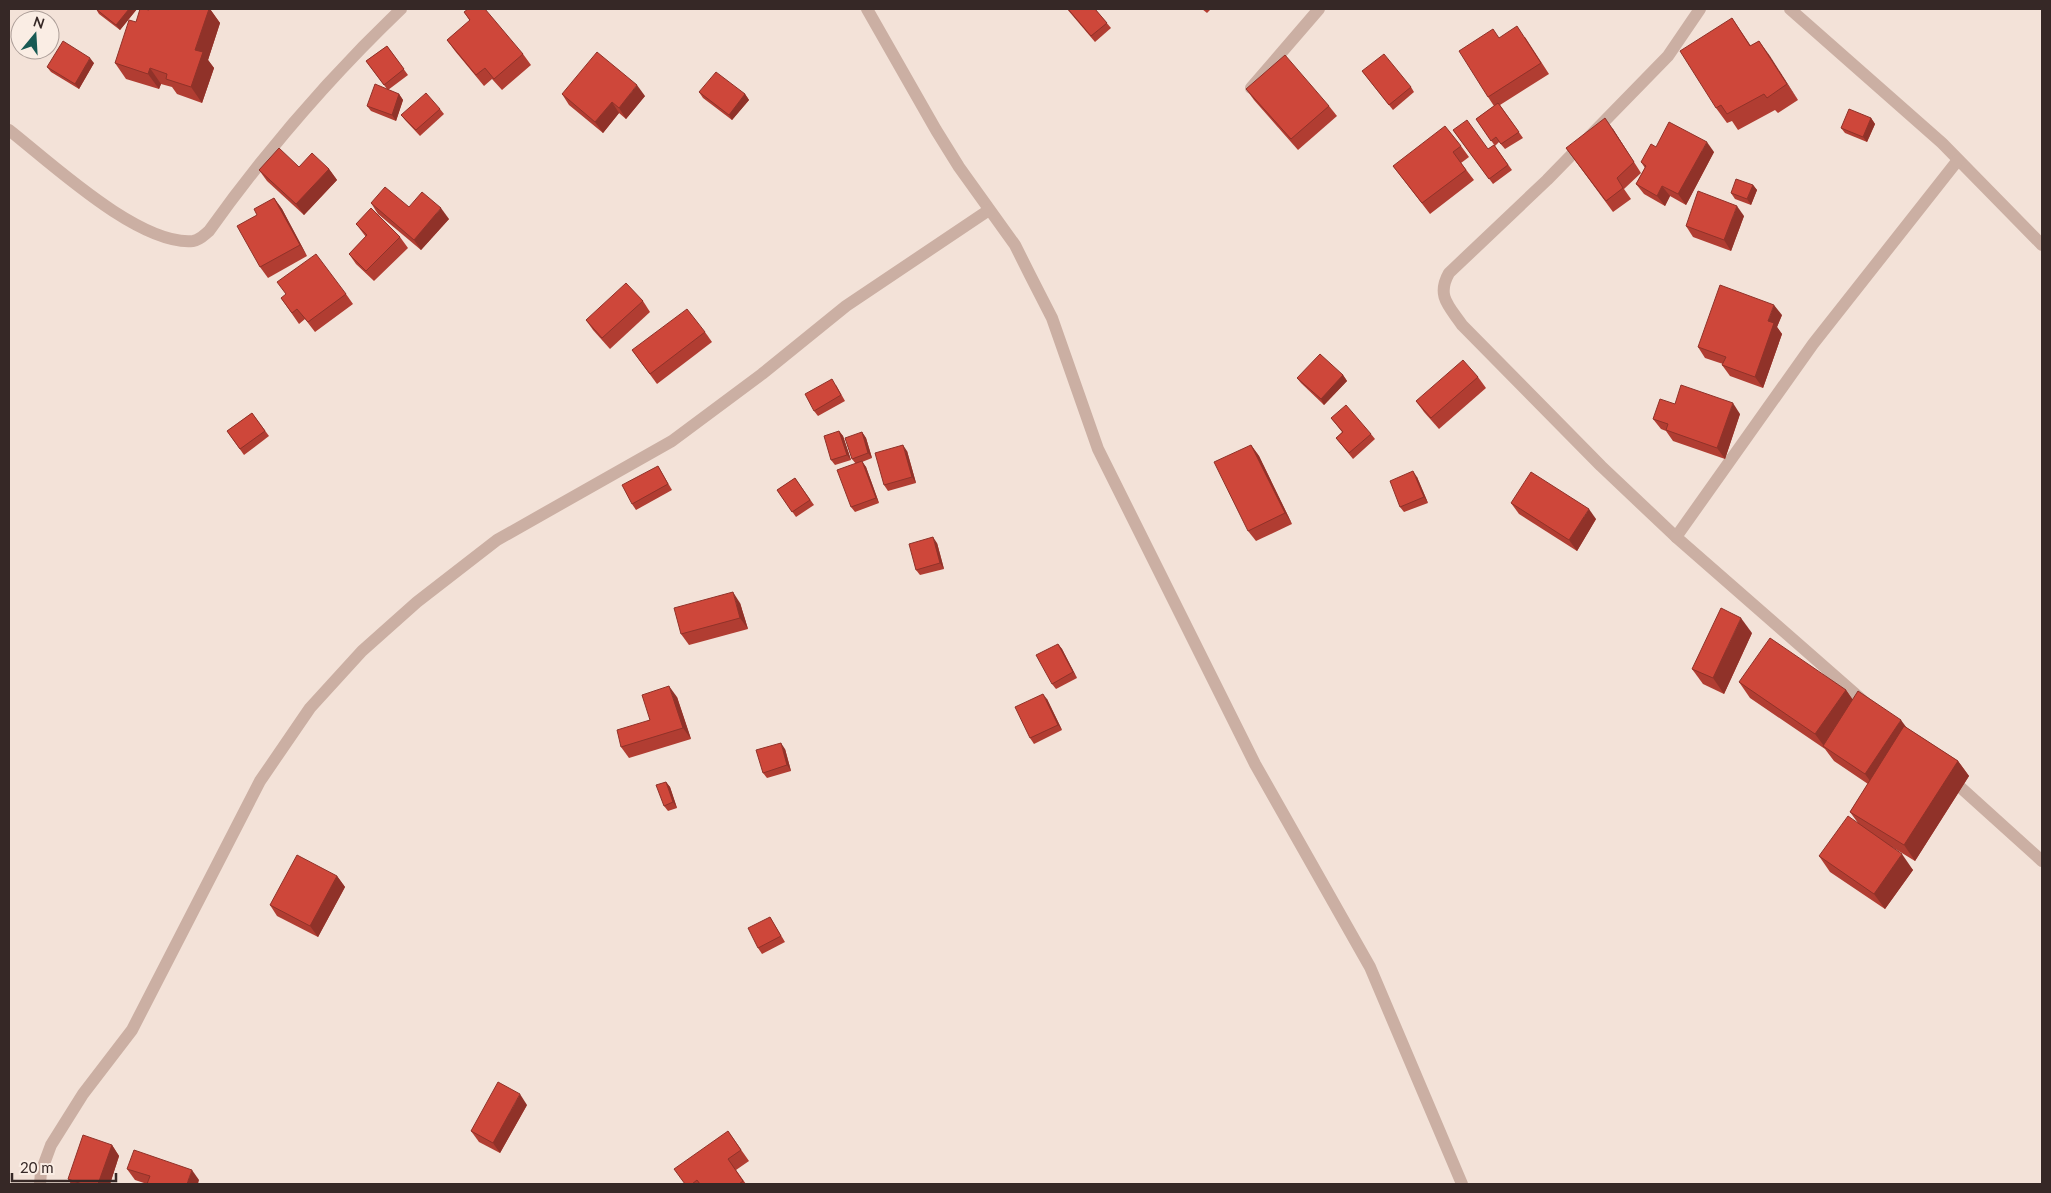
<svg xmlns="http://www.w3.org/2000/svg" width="2051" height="1193" viewBox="0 0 2051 1193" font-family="Lato,sans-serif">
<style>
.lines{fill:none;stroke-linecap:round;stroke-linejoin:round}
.minor{stroke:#cbafa3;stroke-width:12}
.wall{fill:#b13d32}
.shaded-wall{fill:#903229}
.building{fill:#ce473a;stroke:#903229}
</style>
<rect width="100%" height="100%" fill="#f3e2d8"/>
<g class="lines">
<!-- minor -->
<g class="minor">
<polyline points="867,9 936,130 959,167 1015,245 1030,275 1052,318 1098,449 1255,764 1370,967 1462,1184"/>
<path d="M1700 9 1668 56 1547 180 1449 273C1436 296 1449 306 1462 325L1601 466 1676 537 1869 706"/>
<polyline points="1790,9 1942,143 2042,245"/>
<polyline points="1251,88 1319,9"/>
<path d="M9 130C50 162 139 246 193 241 200 240 204 235 209 231 266 151 330 77 401 9"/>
<polyline points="1676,537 1813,344 1958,160"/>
<polyline points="1949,777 2042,861"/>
<polyline points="40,1184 41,1172 51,1145 83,1094 132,1030 260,781 310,708 362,651 417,602 497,540 672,441 762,374 846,306 989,210"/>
</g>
</g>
<!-- wall -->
<g class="wall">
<polygon points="96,9 137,9 120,30 99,14"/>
<polygon points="150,9 210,9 220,23 208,60 214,68 202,103 177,94 172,87 161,84 159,89 126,79 115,63"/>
<polygon points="1067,9 1095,9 1111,28 1095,42"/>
<polygon points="1202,9 1211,9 1207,13"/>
<polygon points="464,12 523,54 531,65 502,90 492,79 484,86 455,51 447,40 470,21"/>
<polygon points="1732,18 1751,46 1759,41 1798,100 1778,113 1775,110 1738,130 1732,121 1727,123 1716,108"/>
<polygon points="1525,37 1549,74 1500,105 1523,138 1505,149 1499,142 1495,146 1476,119 1494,106 1488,97 1499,38"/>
<polygon points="387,46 408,75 388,90 399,94 403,100 396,121 371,111 367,106 387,89 366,61"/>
<polygon points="94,63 79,89 51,72 47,67"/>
<polygon points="1362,71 1411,87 1414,92 1393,110"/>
<polygon points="1246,89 1329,106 1337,116 1298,150 1254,100"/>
<polygon points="699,92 745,94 749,100 732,120 703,98"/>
<polygon points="562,94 645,96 626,119 619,113 603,133 569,105"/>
<polygon points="440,109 444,114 420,136 405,120 401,115"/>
<polygon points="1871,118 1875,124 1867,142 1845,133 1841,128"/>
<polygon points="1613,129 1641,173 1624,189 1631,199 1613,212 1566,148"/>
<polygon points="1453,130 1488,149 1494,145 1512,170 1493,184"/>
<polygon points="1461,146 1469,157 1461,163 1474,180 1430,214 1393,166"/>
<polygon points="1656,147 1714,152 1686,205 1670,196 1665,206 1644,194 1636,184 1645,168 1641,162"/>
<polygon points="299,167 329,169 337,180 304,215 267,181 259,170"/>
<polygon points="1753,185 1757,190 1751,205 1735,199 1731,193"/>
<polygon points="274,198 282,209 307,256 268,278 260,267 257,215"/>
<polygon points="371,203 409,207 449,219 421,250 378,214"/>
<polygon points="1744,216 1731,251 1693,237 1686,226"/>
<polygon points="356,224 400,237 408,248 374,281 356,264 349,254 366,237"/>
<polygon points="346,294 353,304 315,332 305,319 299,324 281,298"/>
<polygon points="643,301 650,312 610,349 593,330 586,320"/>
<polygon points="1782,315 1777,327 1782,334 1763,388 1730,376 1722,365 1723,364 1705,358 1698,347"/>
<polygon points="705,332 712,342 657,384 632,350"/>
<polygon points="1343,375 1347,381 1324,405 1301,383 1297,378"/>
<polygon points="1478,377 1486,388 1439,429 1424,412 1416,401"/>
<polygon points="836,385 845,401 818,416 814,411"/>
<polygon points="1675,404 1740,414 1725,459 1673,441 1666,431 1661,429 1653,419"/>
<polygon points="252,413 269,436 244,455 227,431"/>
<polygon points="1331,418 1371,434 1375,439 1353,459 1336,438 1342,432"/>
<polygon points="839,431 843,436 851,460 835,465 831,460"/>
<polygon points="862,432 866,438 872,458 862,462 866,467 879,503 855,512 851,507 856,464 852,459"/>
<polygon points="1251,445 1259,456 1292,524 1256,541 1248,531"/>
<polygon points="907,451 916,483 888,491 884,485"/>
<polygon points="658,466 672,490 636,510 632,504"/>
<polygon points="1417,477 1428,503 1404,512 1400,507"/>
<polygon points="795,478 814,505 796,517 777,490"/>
<polygon points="1511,503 1596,519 1577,551 1519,514"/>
<polygon points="937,543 944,569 920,575 916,570"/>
<polygon points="740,603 748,629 689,645 681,634"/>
<polygon points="1752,633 1724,694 1703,684 1692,669"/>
<polygon points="1058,644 1062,649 1077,678 1056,689 1052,684"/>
<polygon points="1739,682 1846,690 1853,700 1907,728 1958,761 1969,776 1915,861 1892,847 1913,870 1885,909 1830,872 1819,856 1858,823 1850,812 1868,784 1834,761 1825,749 1750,698"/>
<polygon points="677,697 691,739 629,758 621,747 650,720"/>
<polygon points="1047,699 1062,730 1034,744 1030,738"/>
<polygon points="785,749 791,771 767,778 763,773"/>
<polygon points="666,782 670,787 677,808 668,811 664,806"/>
<polygon points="337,876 345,887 318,937 277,916 270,905"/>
<polygon points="770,917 785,942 762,954 758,948"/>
<polygon points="527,1105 500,1153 479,1142 471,1131"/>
<polygon points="728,1131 749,1161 736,1170 746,1184 685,1184"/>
<polygon points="112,1145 119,1156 110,1184 71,1184 68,1179"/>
<polygon points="127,1169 199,1180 147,1184 135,1180"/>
</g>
<!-- shaded-wall -->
<g class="shaded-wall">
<polygon points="129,9 137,9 120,30 116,25"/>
<polygon points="209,9 210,9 220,23 208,60 214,68 202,103 191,87 195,50"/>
<polygon points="1759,41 1770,56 1798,100 1787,84"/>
<polygon points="90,58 94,63 79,89 75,84"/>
<polygon points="150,68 161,84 159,89 148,74"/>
<polygon points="637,85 645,96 626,119 619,108"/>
<polygon points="399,94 403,100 396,121 392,115"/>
<polygon points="745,94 749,100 732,120 729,115"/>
<polygon points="612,102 619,113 603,133 595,122"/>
<polygon points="1605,118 1613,129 1641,173 1634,162"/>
<polygon points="1871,118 1875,124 1867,142 1863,137"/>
<polygon points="1707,142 1714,152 1686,205 1678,194"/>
<polygon points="329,169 337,180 304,215 296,204"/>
<polygon points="1753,185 1757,190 1751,205 1747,199"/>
<polygon points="1662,186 1670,196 1665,206 1657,196"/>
<polygon points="274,198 282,209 307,256 300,245"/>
<polygon points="1737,206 1744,216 1731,251 1724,240"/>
<polygon points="441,208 449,219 421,250 414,240"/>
<polygon points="1774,305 1782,315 1777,327 1782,334 1763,388 1755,377 1768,321"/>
<polygon points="1343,375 1347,381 1324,405 1321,399"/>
<polygon points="1733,403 1740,414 1725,459 1717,448"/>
<polygon points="839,431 843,436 851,460 847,455"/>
<polygon points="862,432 866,438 872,458 868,453"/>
<polygon points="903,445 907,451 916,483 912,477"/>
<polygon points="1251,445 1259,456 1292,524 1285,513"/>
<polygon points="862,461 866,467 879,503 876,498"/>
<polygon points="1413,471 1417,477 1428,503 1424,497"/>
<polygon points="1589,509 1596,519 1577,551 1569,540"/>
<polygon points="933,537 937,543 944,569 940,563"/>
<polygon points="733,592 740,603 748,629 740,618"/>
<polygon points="1741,618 1752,633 1724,694 1713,678"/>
<polygon points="1058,644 1062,649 1077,678 1073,672"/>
<polygon points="669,686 677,697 691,739 683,728"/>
<polygon points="1846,690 1857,706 1824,746 1815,734"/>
<polygon points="1043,694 1047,699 1062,730 1058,725"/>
<polygon points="1901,720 1912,735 1876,789 1865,774"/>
<polygon points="781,743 785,749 791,771 787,765"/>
<polygon points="1958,761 1969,776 1915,861 1904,845"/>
<polygon points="666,782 670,787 677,808 673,802"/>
<polygon points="1902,854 1913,870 1885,909 1874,894"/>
<polygon points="337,876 345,887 318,937 310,926"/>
<polygon points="520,1094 527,1105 500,1153 493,1143"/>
<polygon points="112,1145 119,1156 110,1184 98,1184"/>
<polygon points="192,1170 199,1180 198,1184 187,1184"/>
</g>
<!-- building -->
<g class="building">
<polygon points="96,9 129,9 116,25"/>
<polygon points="140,9 144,9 149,10 150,9 209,9 195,50 203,52 191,87 166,79 167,74 150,68 148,74 115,63 129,20 136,22"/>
<polygon points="468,9 485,9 523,54 494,79 485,68 476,75 447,40 470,20 464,12"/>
<polygon points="1068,9 1095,9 1107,23 1091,36"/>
<polygon points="1732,18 1750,46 1759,41 1787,84 1767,98 1764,94 1727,114 1721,105 1716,108 1680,51"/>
<polygon points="1517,26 1541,63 1488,97 1459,51 1493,29 1499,38"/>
<polygon points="63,41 90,58 75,84 47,67"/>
<polygon points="387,46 404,69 384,85 366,61"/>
<polygon points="597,52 637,85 619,108 612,102 595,122 562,94"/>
<polygon points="1384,54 1411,87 1389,105 1362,71"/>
<polygon points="1285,55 1329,106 1291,139 1246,89"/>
<polygon points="716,72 745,94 729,115 699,92"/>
<polygon points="375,84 399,94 392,115 367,106"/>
<polygon points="426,93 440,109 416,130 401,115"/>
<polygon points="1498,103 1519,132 1501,144 1496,137 1491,141 1476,119"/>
<polygon points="1849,109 1871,118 1863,137 1841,128"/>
<polygon points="1605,118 1634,162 1617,178 1623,188 1606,201 1566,148"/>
<polygon points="1467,120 1488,149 1494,145 1508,165 1489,179 1453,130"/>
<polygon points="1669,122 1707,142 1678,194 1662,186 1657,196 1636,184 1646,166 1641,162 1651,144 1656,147"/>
<polygon points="1445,126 1461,146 1453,152 1466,170 1422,203 1393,166"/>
<polygon points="279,148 299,167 312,153 329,169 296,204 259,170"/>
<polygon points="1736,179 1753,185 1747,199 1731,193"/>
<polygon points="385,187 409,207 422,192 441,208 414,240 371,203"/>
<polygon points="1698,191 1737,206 1724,240 1686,226"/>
<polygon points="274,198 300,245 260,267 237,226 257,215 254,209"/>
<polygon points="371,208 400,237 366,271 349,254 367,235 356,224"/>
<polygon points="316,254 346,294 308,322 297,309 292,313 281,298 286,294 277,282"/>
<polygon points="626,283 643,301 602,338 586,320"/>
<polygon points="1720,285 1774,305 1768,321 1774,323 1755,377 1722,365 1726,357 1698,347"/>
<polygon points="687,309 705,332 650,374 632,350"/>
<polygon points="1320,354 1343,375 1321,399 1297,378"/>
<polygon points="1463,360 1478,377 1431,418 1416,401"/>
<polygon points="832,379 841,395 814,411 805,394"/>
<polygon points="1681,385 1733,403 1717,448 1666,430 1668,424 1653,419 1660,399 1675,404"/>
<polygon points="1346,405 1371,434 1349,453 1336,438 1343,432 1331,418"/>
<polygon points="252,413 265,431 240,449 227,431"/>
<polygon points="839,431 847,455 831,460 824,436"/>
<polygon points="862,432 868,453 852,459 845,438"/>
<polygon points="903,445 912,477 884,485 875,453"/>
<polygon points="1251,445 1285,513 1248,531 1214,462"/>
<polygon points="862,461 876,498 851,507 837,470"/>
<polygon points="658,466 668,484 632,504 622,485"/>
<polygon points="1413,471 1424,497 1400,507 1390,481"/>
<polygon points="1531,472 1589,509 1569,540 1511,503"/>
<polygon points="795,478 810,500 792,512 777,490"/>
<polygon points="933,537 940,563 916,570 909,544"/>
<polygon points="733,592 740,618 681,634 674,608"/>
<polygon points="1721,608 1741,618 1713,678 1692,669"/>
<polygon points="1770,638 1846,690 1815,734 1739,682"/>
<polygon points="1058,644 1073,672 1052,684 1036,655"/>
<polygon points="669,686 683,728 621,747 617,730 650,720 642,695"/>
<polygon points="1858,691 1901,720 1865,774 1823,746"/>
<polygon points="1043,694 1058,725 1030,738 1015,707"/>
<polygon points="1904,726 1958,761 1904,845 1850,812"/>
<polygon points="781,743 787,765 763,773 756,750"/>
<polygon points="666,782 673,802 664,806 656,785"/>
<polygon points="1848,816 1902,854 1874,894 1819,856"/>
<polygon points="297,855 337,876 310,926 270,905"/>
<polygon points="770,917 781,936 758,948 748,928"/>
<polygon points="498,1082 520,1094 493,1143 471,1131"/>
<polygon points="728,1131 741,1150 728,1159 743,1181 739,1184 700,1184 697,1180 692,1184 685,1184 674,1169"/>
<polygon points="83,1135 112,1145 98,1184 82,1184 68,1179"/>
<polygon points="134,1150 192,1170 187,1184 147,1184 150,1176 127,1169"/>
</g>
<!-- border -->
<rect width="2051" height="1193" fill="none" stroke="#362826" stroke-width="20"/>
<!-- north arrow -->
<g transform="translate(35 35) rotate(18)"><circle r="24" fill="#faede4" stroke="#ac9e98"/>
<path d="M0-4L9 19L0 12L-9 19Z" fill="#185a54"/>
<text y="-8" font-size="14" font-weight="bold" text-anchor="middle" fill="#362826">N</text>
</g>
<!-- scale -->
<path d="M12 1173v8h104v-8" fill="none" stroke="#362826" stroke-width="2.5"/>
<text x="20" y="1173" font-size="15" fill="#362826" stroke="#faede4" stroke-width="4" paint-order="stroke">20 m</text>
</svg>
